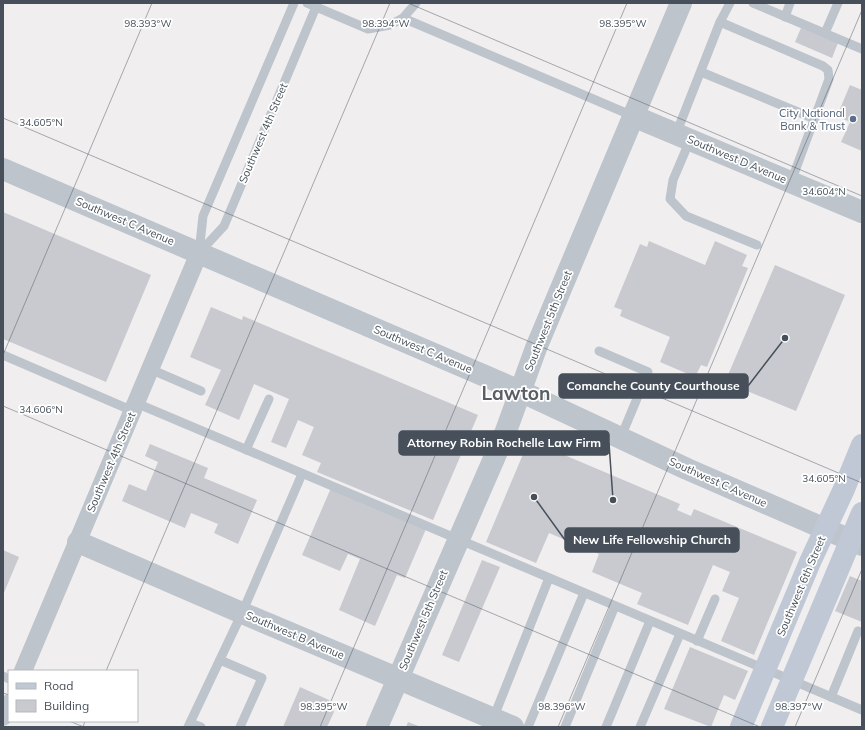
<svg xmlns="http://www.w3.org/2000/svg" width="865" height="730" viewBox="0 0 865 730" font-family="Mulish,sans-serif">
<style>
.building{fill:#c8cad0}
.lines{fill:none;stroke-linecap:round;stroke-linejoin:round}
.service{stroke:#bdc4cc;stroke-width:9}
.minor{stroke:#bdc4cc;stroke-width:18}
.tertiary{stroke:#bdc4cc;stroke-width:22}
.secondary{stroke:#bfc8d4;stroke-width:22}
.ticks{fill:none;stroke:#47505a;stroke-width:1;stroke-opacity:0.45}
.service-dot{fill:#5c6f8a;stroke:#fff;stroke-width:1.5}
.labels{text-anchor:middle;dominant-baseline:central;stroke-width:3.5;stroke-linejoin:round;paint-order:stroke}
.service-label{font-size:11px;fill:#4e5e75;stroke:#fff;text-anchor:end}
.street-label{font-size:11px;fill:#47505a;stroke:#fff}
.town-label{font-size:19px;font-weight:bold;fill:#5b5e62;stroke:#fff}
.ticks-label{font-size:10px;text-anchor:middle;fill:#47505a;stroke:#fff;stroke-width:3.5;stroke-linejoin:round;paint-order:stroke}
.leader{fill:none;stroke:#47505a;stroke-width:1.5}
.callout-dot{fill:#47505a;stroke:#fff;stroke-width:1.5}
.callout{fill:#47505a;stroke:#47505a;stroke-width:1.5}
.callout-label{font-size:12px;text-anchor:middle;font-weight:bold;fill:#fff}
</style>
<rect width="100%" height="100%" fill="#f0eeee"/>
<!-- building -->
<g class="building">
<polygon points="801,28 838,43 832,58 795,42"/>
<polygon points="850,85 862,90 862,151 841,142 850,122 837,116"/>
<polygon points="3,212 151,275 106,382 3,339"/>
<polygon points="649,241 705,265 715,241 747,255 742,266 748,268 707,367 701,365 695,377 660,362 670,337 620,316 622,310 614,307 640,244 647,247"/>
<polygon points="775,265 845,295 796,411 725,382"/>
<polygon points="211,307 242,320 243,316 478,415 433,520 317,472 321,463 302,455 314,427 298,420 286,448 271,442 289,399 254,384 239,420 205,405 221,370 190,357"/>
<polygon points="529,440 680,504 677,510 691,516 694,509 797,552 754,655 721,641 739,598 722,591 730,572 713,565 688,625 637,604 642,593 592,572 599,554 549,533 536,563 486,542"/>
<polygon points="150,444 208,468 204,478 257,500 238,544 214,533 218,524 191,513 185,528 122,501 129,484 146,491 158,462 145,456"/>
<polygon points="331,488 426,529 405,578 397,575 375,626 339,610 360,559 348,554 340,571 302,555"/>
<polygon points="3,550 19,557 3,595"/>
<polygon points="482,560 500,567 459,662 442,655"/>
<polygon points="850,576 862,581 862,622 835,611"/>
<polygon points="690,647 748,671 735,700 724,695 711,727 664,709"/>
<polygon points="300,687 329,700 334,712 327,727 283,727"/>
<polygon points="408,722 421,727 406,727"/>
</g>
<g class="lines">
<!-- service -->
<g class="service">
<polyline points="307,3 368,29 390,25 403,18 633,116"/>
<polyline points="753,3 862,49"/>
<polyline points="785,17 790,3"/>
<polyline points="403,18 416,3"/>
<polyline points="720,22 823,66 828,70 829,79 791,182"/>
<polyline points="825,33 838,3"/>
<polyline points="701,72 815,119"/>
<polyline points="676,134 720,22 730,3"/>
<polyline points="690,140 673,180 670,199 686,216 757,245"/>
<polyline points="199,253 224,226 316,7"/>
<polyline points="199,253 203,216 294,3"/>
<polyline points="599,351 648,372 621,437"/>
<polyline points="3,355 133,411"/>
<polyline points="150,369 201,391"/>
<polyline points="136,403 862,710"/>
<polyline points="246,450 269,399"/>
<polyline points="697,641 715,599"/>
<polyline points="220,660 262,678 240,727"/>
<polyline points="3,676 9,679"/>
<polyline points="831,697 858,631"/>
<polyline points="493,719 549,578"/>
<polyline points="190,723 201,727"/>
<polyline points="188,727 242,613 302,474"/>
<polyline points="528,727 584,593"/>
<polyline points="565,727 615,606"/>
<polyline points="606,727 650,621"/>
<polyline points="640,727 680,634"/>
</g>
<!-- minor -->
<g class="minor">
<polyline points="23,671 199,253"/>
<polyline points="3,717 9,703"/>
</g>
<!-- tertiary -->
<g class="tertiary">
<polyline points="633,116 862,212"/>
<polyline points="3,169 520,391 687,469 862,545"/>
<polyline points="78,542 242,613 513,727"/>
<polyline points="377,727 506,431 536,348 681,3"/>
</g>
<!-- secondary -->
<g class="secondary">
<polyline points="741,727 810,562 844,489 862,445"/>
<polyline points="772,727 862,513"/>
</g>
</g>
<!-- ticks -->
<path class="ticks" d="M408 3 862 196M3 118 862 483M3 355 152 3M3 406 760 727M106 671 390 3M3 693 9 695M69 721 84 727M83 727 85 721M320 727 627 3M558 727 862 10M795 727 862 569"/>
<!-- markers -->
<circle class="service-dot" cx="853" cy="119" r="4"/>
<g class="labels">
<!-- service labels -->
<g class="service-label">
<text x="845" y="113">City National<tspan x="845" dy="13">Bank &amp; Trust</tspan></text>
</g>
<!-- street labels -->
<g class="street-label">
<text transform="translate(263 133) rotate(-67)">Southwest 4th Street</text>
<text transform="translate(737 159) rotate(23)">Southwest D Avenue</text>
<text transform="translate(125 221) rotate(23)">Southwest C Avenue</text>
<text transform="translate(548 321) rotate(-68)">Southwest 5th Street</text>
<text transform="translate(423 349) rotate(23)">Southwest C Avenue</text>
<text transform="translate(111 462) rotate(-67)">Southwest 4th Street</text>
<text transform="translate(718 482) rotate(24)">Southwest C Avenue</text>
<text transform="translate(801 586) rotate(-67)">Southwest 6th Street</text>
<text transform="translate(423 620) rotate(-67)">Southwest 5th Street</text>
<text transform="translate(295 635) rotate(23)">Southwest B Avenue</text>
</g>
<!-- town labels -->
<g class="town-label">
<text x="516" y="393">Lawton</text>
</g>
</g>
<g class="ticks-label">
<text x="386" y="27">98.394°W</text>
<text x="623" y="27">98.395°W</text>
<text x="148" y="27">98.393°W</text>
<text x="41" y="126">34.605°N</text>
<text x="824" y="195">34.604°N</text>
<text x="41" y="413">34.606°N</text>
<text x="824" y="482">34.605°N</text>
<text x="324" y="710">98.395°W</text>
<text x="562" y="710">98.396°W</text>
<text x="799" y="710">98.397°W</text>
</g>
<!-- callouts -->
<path class="leader" d="M785 338L748 386M613 500L609 443M534 497L565 540"/>
<g class="callout-dot">
<circle cx="785" cy="338" r="4"/>
<circle cx="613" cy="500" r="4"/>
<circle cx="534" cy="497" r="4"/>
</g>
<g class="callout">
<rect x="559" y="374" width="189" height="24" rx="4"/>
<rect x="399" y="431" width="210" height="24" rx="4"/>
<rect x="565" y="528" width="174" height="24" rx="4"/>
</g>
<g class="callout-label">
<text x="653" y="390">Comanche County Courthouse</text>
<text x="504" y="447">Attorney Robin Rochelle Law Firm</text>
<text x="652" y="544">New Life Fellowship Church</text>
</g>
<!-- border -->
<rect width="865" height="730" fill="none" stroke="#47505a" stroke-width="8"/>
<!-- legend -->
<rect x="8" y="670" width="130" height="52" fill="#ffffff" stroke="#b5b9bd"/>
<rect x="16" y="683" width="20" height="6" fill="#bfc8d4" stroke="#b5b9bd"/>
<text x="44" y="690" font-size="12" fill="#47505a">Road</text>
<rect x="16" y="700" width="20" height="12" fill="#c8cad0" stroke="#b5b9bd"/>
<text x="44" y="710" font-size="12" fill="#47505a">Building</text>
</svg>
